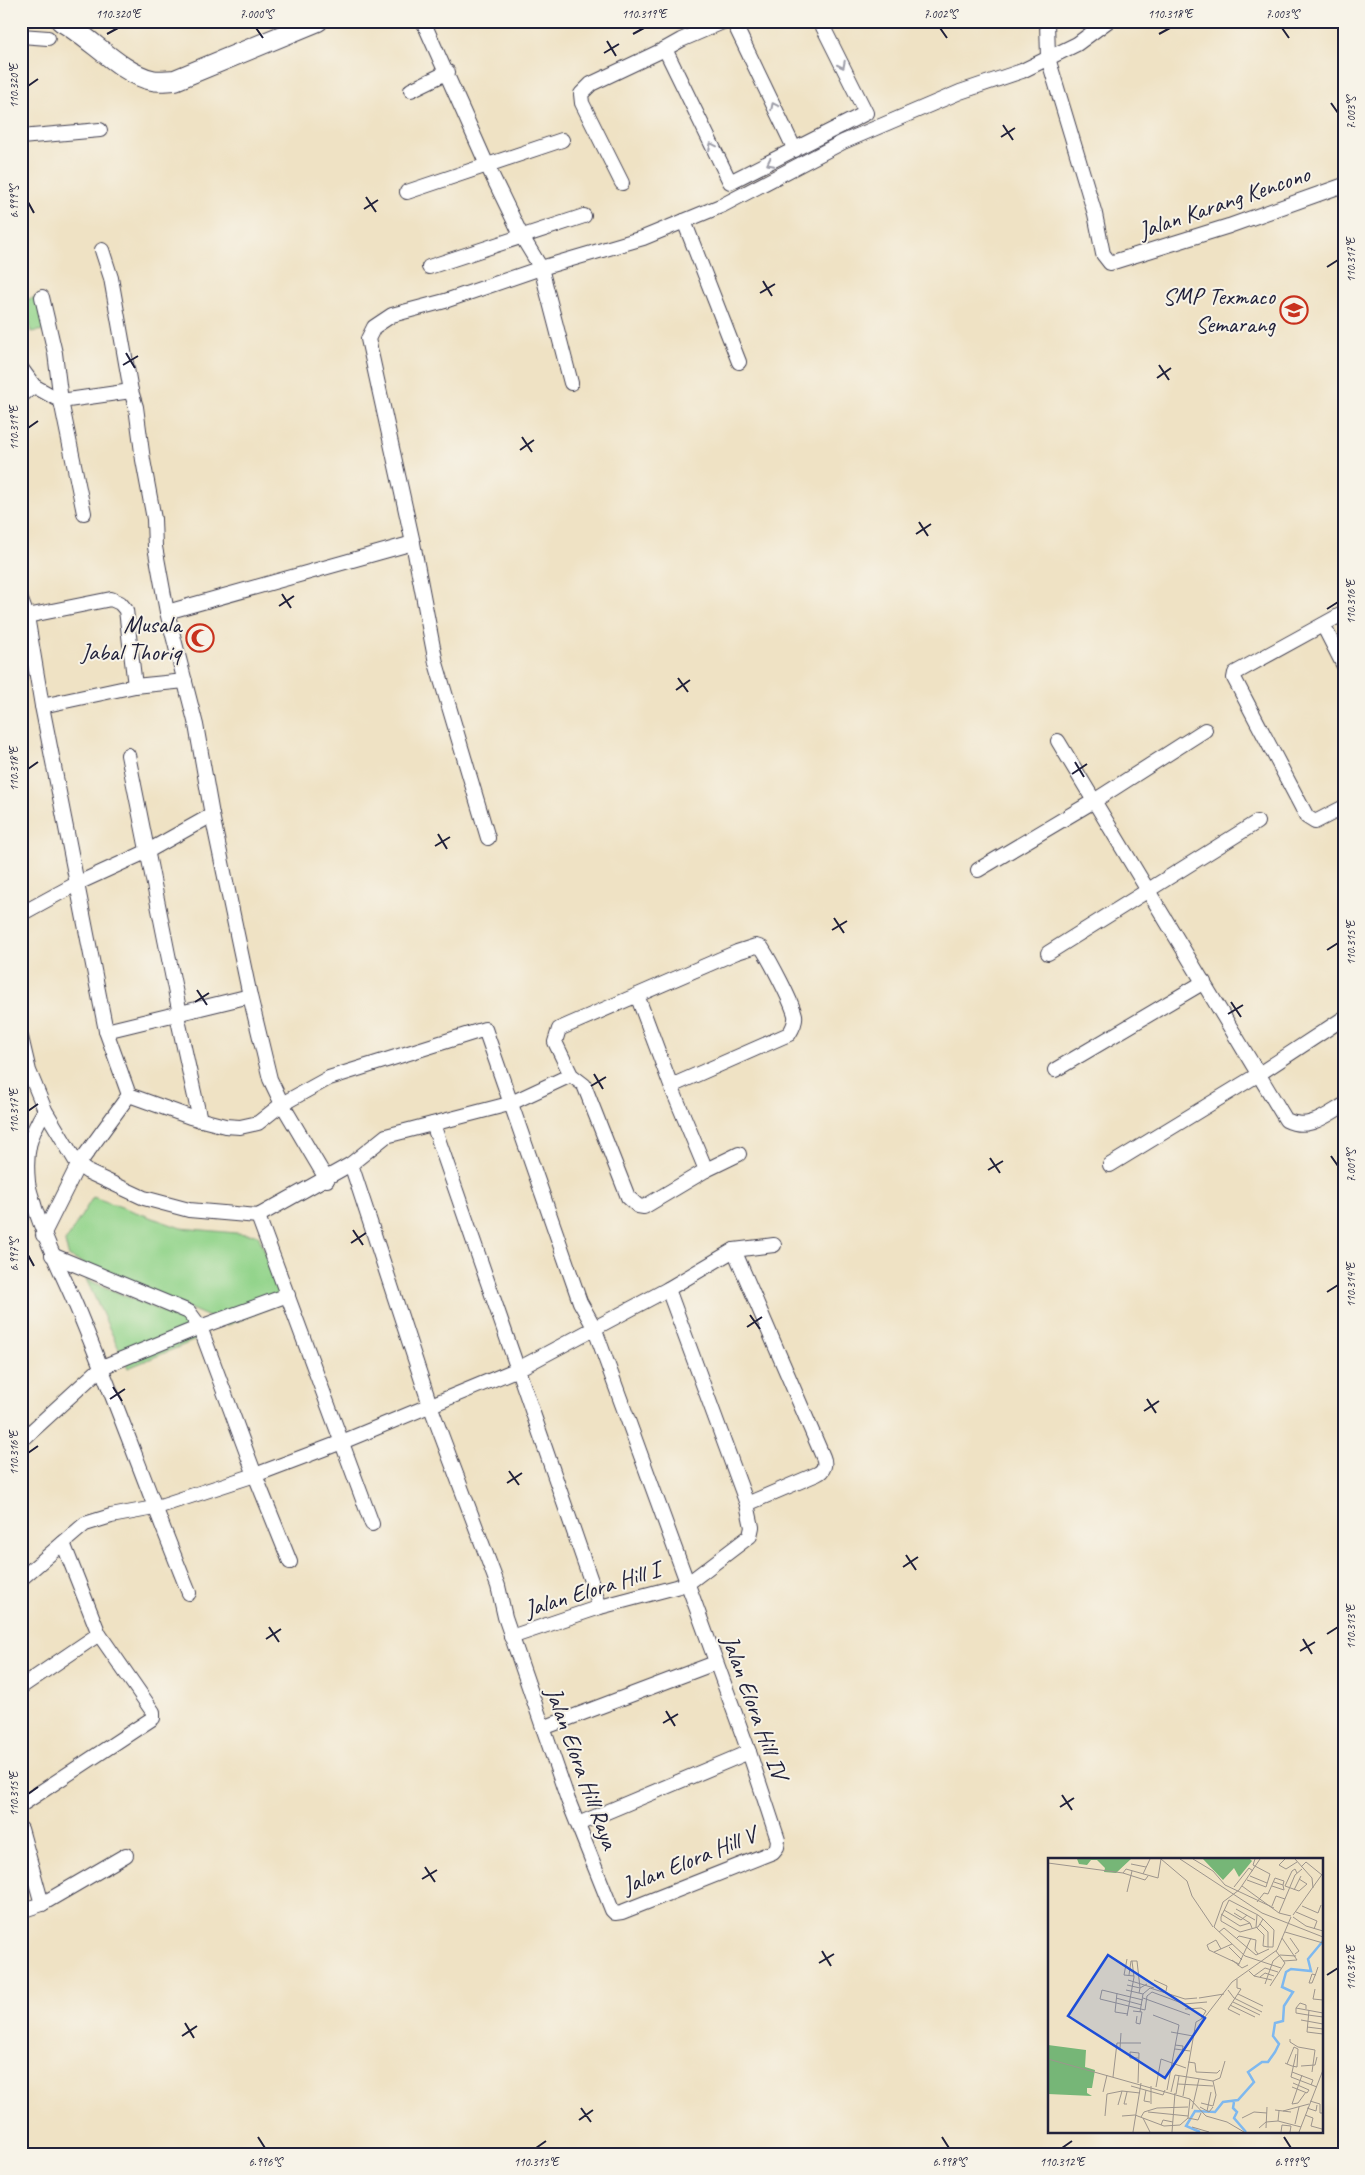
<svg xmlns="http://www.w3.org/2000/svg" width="1365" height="2175" viewBox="0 0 1365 2175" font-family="Caveat,sans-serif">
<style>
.green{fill:#93d48b;stroke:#5a7b63}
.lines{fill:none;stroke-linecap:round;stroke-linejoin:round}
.street-casing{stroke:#413f50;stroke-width:16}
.secondary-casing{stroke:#413f50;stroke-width:22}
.street{stroke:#fff;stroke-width:14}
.secondary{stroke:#fff;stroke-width:20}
.oneway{stroke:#9c9ca7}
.ticks{fill:none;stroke:#22223b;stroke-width:2}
.labels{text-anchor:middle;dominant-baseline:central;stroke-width:4;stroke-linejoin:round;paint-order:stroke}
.street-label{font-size:24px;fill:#22223b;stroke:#f7f3e8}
.poi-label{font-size:24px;fill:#22223b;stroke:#f7f3e8;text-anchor:end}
.inset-river{fill:none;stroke:#7eb8ef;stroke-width:2.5}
.inset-road{fill:none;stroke:#9d958d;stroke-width:1}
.view{fill:#1d4ed8;fill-opacity:0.15;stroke:#1d4ed8;stroke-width:2.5}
.inset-edge{fill:none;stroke:#22223b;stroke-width:2.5}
.neatline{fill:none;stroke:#22223b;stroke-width:2}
.ticks-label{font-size:12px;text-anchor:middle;fill:#22223b}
</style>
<rect width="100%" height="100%" fill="#f7f3e8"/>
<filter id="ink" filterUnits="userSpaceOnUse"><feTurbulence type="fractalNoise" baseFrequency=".02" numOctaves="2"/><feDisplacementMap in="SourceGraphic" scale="10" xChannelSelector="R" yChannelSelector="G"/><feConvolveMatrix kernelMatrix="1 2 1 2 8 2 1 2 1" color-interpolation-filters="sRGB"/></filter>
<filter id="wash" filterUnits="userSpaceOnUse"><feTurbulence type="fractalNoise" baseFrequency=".0096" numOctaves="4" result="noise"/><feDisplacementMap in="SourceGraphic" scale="20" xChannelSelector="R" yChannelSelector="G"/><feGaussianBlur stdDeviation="1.12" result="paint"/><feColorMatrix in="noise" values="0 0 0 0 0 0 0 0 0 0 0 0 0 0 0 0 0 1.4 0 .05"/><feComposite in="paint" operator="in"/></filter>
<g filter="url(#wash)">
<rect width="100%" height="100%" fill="#efe2c4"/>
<!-- green -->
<g class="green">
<polygon points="38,297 45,330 31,332 25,300"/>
<polygon points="93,1197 181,1228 258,1235 286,1301 228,1325 69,1257 65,1242"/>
<polygon points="86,1279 191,1324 198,1339 128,1368"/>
</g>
</g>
<g filter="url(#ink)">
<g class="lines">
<!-- street casing -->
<g class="street-casing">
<g id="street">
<polyline points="423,21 487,165 521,235 541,268 571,383"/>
<polyline points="725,21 681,40 665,49 730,182 866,113 820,21"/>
<polyline points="733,21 795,150"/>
<polyline points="1047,21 1048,58 1095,214 1103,254 1110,263 1229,226 1344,185"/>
<polyline points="21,36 48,38"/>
<polyline points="411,90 448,72"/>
<polyline points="21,137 100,130"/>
<polyline points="622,183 582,103 581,94 591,84 665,49"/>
<polyline points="407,192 562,140"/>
<polyline points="684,221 739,362"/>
<polyline points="102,250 111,278 131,391 136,407 143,460 154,519 155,547 167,612 196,725 212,815 250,996 270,1079 282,1104 327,1180"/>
<polyline points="429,267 584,216"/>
<polyline points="42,297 55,353 61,401"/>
<polyline points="21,368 34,386 61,401"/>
<polyline points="21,396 34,386"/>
<polyline points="84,513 61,401 131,391"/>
<polyline points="21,600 27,616 42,706 106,1031 129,1095 190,1117 225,1126 240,1127 258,1123 282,1104 329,1078 485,1029 580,1302 594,1327 749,1752 778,1840 777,1847 773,1852 622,1912 615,1913 612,1910 568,1800 505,1617 498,1586 430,1405 351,1164"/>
<polyline points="167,612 413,543"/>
<polyline points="1344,613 1235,673 1234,678 1307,817 1315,822 1344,807"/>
<polyline points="27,616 111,599 120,603 126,610 135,686"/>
<polyline points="1323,625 1344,666"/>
<polyline points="42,706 135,686 185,681"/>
<path d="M1058 741 1286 1120C1308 1131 1325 1116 1344 1105"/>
<polyline points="128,755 180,1014"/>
<polyline points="488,838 436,663 413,543 368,339 374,327 392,315 445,301 541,268 643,238 723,205 843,142 960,92 1022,71 1077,44 1108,21"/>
<polyline points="978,870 1094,801 1205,730"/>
<polyline points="21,914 76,884 148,851 212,815"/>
<polyline points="1048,953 1257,822"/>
<path d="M637 995 671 1086 706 1170 644 1207 638 1206 628 1197 584 1085 571 1075 555 1042 559 1029 737 952 756 946 762 948C771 962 791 1000 795 1015 796 1022 793 1028 789 1034L671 1086"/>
<polyline points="177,1015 200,1120"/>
<polyline points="106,1031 250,996"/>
<polyline points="21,1037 29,1071 45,1110 78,1165 88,1172 144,1198 189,1210 258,1216 351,1164 386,1136 509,1104 571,1075"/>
<polyline points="1055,1070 1204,982"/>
<path d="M45 1110C29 1136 25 1152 28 1182 29 1191 33 1200 35 1208 47 1247 67 1282 82 1320 119 1410 152 1502 189 1593"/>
<polyline points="433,1124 600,1607"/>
<polyline points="1110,1165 1259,1074 1344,1018"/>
<polyline points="706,1170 739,1154"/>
<polyline points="258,1216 372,1524"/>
<polyline points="43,1235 78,1165 129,1095"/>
<polyline points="668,1289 747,1504"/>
<polyline points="288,1295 200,1327 255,1475 290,1562"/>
<polyline points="21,1441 102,1367 200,1327 189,1312 52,1255"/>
<polyline points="21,1579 85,1524 111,1516 154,1508 255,1475 342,1442 518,1369 668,1289 734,1250 774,1245"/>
<path d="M511 1637 600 1607 687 1584 750 1536 752 1527 747 1504 817 1474C824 1471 826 1464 823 1457L734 1250"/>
<polyline points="21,1687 99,1634"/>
<polyline points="543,1728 715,1663"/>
<polyline points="21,1805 153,1718 153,1712 99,1634 63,1543"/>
<polyline points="578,1824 749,1752"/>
<polyline points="21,1829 42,1904"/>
<polyline points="21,1911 42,1904 126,1855"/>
</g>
</g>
<!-- secondary casing -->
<g class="secondary-casing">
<path id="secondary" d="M61 21C90 37 122 74 152 80 159 82 168 80 175 80L318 21"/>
</g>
<!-- street -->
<use href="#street" class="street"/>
<!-- secondary -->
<use href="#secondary" class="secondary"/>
</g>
<!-- one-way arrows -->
<defs><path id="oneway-chevron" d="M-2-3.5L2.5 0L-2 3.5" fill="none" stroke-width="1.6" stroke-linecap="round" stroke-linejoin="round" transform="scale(1.25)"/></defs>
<g class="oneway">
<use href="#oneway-chevron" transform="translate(842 65) rotate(63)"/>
<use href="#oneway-chevron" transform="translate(774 106) rotate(-116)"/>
<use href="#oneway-chevron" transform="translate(712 146) rotate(-116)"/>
<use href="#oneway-chevron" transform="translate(770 163) rotate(153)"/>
</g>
</g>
<!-- ticks -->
<path class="ticks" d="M256 28 263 38M940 28 947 38M1282 28 1289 38M107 34 118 28M633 34 644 28M1159 34 1170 28M607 41 616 56M604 53 619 44M28 86 38 79M1331 103 1338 113M1003 125 1013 140M1001 137 1015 128M366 197 376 212M28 202 34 213M364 209 378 200M1327 267 1338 260M763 281 772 296M760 293 775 284M126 353 135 368M123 365 138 356M1159 365 1169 380M1157 378 1171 368M28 428 38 421M522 437 532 452M520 450 534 440M919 522 928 536M916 534 931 524M282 594 291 608M279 606 294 596M1327 609 1338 602M678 678 688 692M676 690 690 680M1075 762 1084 777M28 769 38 762M1072 774 1087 764M438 834 447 849M435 846 450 837M834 918 844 933M832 930 847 921M1327 950 1338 943M197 990 207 1005M195 1002 209 993M1231 1002 1241 1017M1228 1014 1243 1005M594 1074 603 1089M591 1086 606 1077M28 1111 38 1104M1331 1156 1338 1166M990 1158 1000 1173M988 1170 1003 1161M353 1230 363 1245M351 1243 366 1233M28 1255 34 1266M1327 1292 1338 1285M750 1315 760 1329M747 1327 762 1317M113 1387 122 1401M110 1399 125 1389M1147 1399 1156 1413M1144 1411 1159 1401M28 1453 38 1446M509 1471 519 1485M507 1483 522 1473M906 1555 916 1570M903 1567 918 1557M269 1627 279 1642M1327 1634 1338 1627M266 1639 281 1629M1303 1639 1312 1654M1300 1651 1315 1642M666 1711 675 1726M663 1723 678 1714M28 1794 38 1787M1062 1795 1072 1810M1060 1807 1074 1798M425 1867 435 1882M422 1879 437 1870M822 1951 831 1966M819 1963 834 1954M1327 1975 1338 1968M185 2023 194 2038M182 2036 197 2026M581 2108 591 2122M579 2120 593 2110M258 2137 265 2148M942 2137 949 2148M1284 2137 1291 2148M536 2148 546 2141M1062 2148 1072 2141"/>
<!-- icons -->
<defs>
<g id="school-ring" transform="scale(1.4375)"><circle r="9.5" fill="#f7f3e8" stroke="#c8321e" stroke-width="1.5"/><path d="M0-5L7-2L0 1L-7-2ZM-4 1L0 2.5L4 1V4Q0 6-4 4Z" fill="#c8321e"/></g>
<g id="mosque-ring" transform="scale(1.4375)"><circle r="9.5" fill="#f7f3e8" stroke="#c8321e" stroke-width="1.5"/><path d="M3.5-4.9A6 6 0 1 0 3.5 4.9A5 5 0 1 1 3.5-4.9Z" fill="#c8321e"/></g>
</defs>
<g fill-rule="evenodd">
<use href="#school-ring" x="1294" y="310"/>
<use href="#mosque-ring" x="200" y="638"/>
</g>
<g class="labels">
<!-- street labels -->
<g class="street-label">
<text transform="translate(1224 202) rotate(-19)">Jalan Karang Kencono</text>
<text transform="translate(592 1589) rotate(-17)">Jalan Elora Hill I</text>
<text transform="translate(755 1707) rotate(70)">Jalan Elora Hill IV</text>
<text transform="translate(582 1768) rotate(70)">Jalan Elora Hill Raya</text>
<text transform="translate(689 1860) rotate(-22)">Jalan Elora Hill V</text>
</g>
<!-- poi labels -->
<g class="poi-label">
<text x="1275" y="296">SMP Texmaco<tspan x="1275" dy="28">Semarang</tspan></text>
<text x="181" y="624">Musala<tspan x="181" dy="28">Jabal Thoriq</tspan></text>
</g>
</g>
<!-- overview -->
<g transform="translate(1048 1858)">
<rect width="275" height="275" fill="#efe2c4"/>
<path d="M29 1H83L68 15 56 14 57 10 49 2H43L39 7 31 6ZM155 1H202L204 3 191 19 186 10 175 22ZM0 187 38 192 37 209 47 212 44 230H39V235L44 238 0 236Z" fill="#76b677"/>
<path class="inset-river" d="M186 244 185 250 189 254 186 260 198 274M152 274 138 268 147 253 167 254 175 244 190 242 206 224 200 214 214 204H220L227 194 231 186 225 178 227 165 235 163 236 148 245 134 234 129 238 114 243 111 263 113 260 101 275 83"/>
<path class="inset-road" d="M113 1 139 23 144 38 165 69M132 1 214 55 275 79M145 1 165 13 177 27 226 50M207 1 205 7 222 16M212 1 191 32 175 44 166 69 197 98 233 110M237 1 231 7 238 11 249 4M247 1 264 20 265 30M0 5 75 15 97 22 100 18M83 6 98 9M253 9 258 4 274 17M75 15 78 11 110 20 113 1M249 15 247 11 244 13 237 28 251 33 259 26 251 21M95 16 102 1M202 18 219 25M199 22 218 29 222 16M194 28 231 55 243 58M224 28 236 32 235 27 226 24M186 29 201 10 205 13M246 32 253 18M79 34 84 13M220 36 227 20 236 23 235 27M209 44 216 35 220 36M224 48 228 38 237 41M254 48 270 55 273 47M188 51 207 62M176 52 193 62 199 57M248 54 269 63 266 71M186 55 202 65M231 55 247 17 254 11M173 56 192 68 202 65 204 70M209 57 208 69 216 77 215 88 220 89V74L212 66M245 57 275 15M245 59 258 68 275 73M215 61 210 69 192 74 173 63V59L181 42 210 57 215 61 226 72 225 89H220M171 74 176 70 208 97 221 91M237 74 275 85M234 80 249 102 235 103M242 80 251 93 247 96M188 81 191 78 208 82 207 92 210 96M181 89 194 102M173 91 168 82 159 87 161 92 191 106M166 94 184 86M79 101 76 117 86 118M184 102 194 110 200 107M190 108 203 80M201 113 206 118 224 122M81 117 83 103H89L92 130 99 126M268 117 264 116 261 125H264L268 115 270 109M206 118 217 110 230 114M212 119 217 115 226 118M189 121V130L193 131 180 151 192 157M80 122 106 130M106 122 119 128 118 133M217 126 225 103 232 97 248 98M79 127 92 130 91 135M222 128 237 105 228 93M267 131 265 141 275 142M78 132 95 136M180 132 186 140 214 154M104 134 136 146 159 144M69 135 67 154 80 156M190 136 215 148M68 140 94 147M95 140 142 157M151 140 176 136M95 142 54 132 52 141 97 152 99 138 104 134M185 144 212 157M182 147 207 159M248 150 252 145 258 147V151M137 151 153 150 158 153 153 161M261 152 259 174 275 176M85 153 94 154 92 166 88 165 89 158M92 154 95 136 102 130 137 141 149 140M105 157 131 167 119 232M260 157 248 155V150L275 155M260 157 275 159M79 158 86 119 84 103M253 162 275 166M259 169 275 171M123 174 145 178M242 181V184L250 189 267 192 264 214M127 187 135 188 134 196M72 190 73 175M127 191 142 193M0 201 142 241 158 258 179 264 196 274M140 204 147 205 148 214 169 215 172 212M237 205 239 206 244 208 249 209 250 191 246 189 239 206M253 208 267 207 269 199M244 214 265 222 263 227M254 217 244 246 250 245 258 234M65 219 69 185H93M243 219 269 229M243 219 248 196M90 225 91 195 82 194V200H90M130 226 165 228M83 228 115 237 117 232M108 229 113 201 138 210M244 229 259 235 261 232 245 225M98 232 96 243 102 244M55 234 59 217M79 234 76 246H79M123 234 127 217 165 223 172 220 177 203M128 236 131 218M135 238 148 164 157 159 184 124 229 92 243 59M262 243 272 246V255H275M153 245 165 248 168 237 165 223M103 246V228M70 247 74 233 92 235M152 249 161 254 165 249M259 250 268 253 269 247M144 251 151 221M227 252 243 254M159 253 163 234M235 253 261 246M100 254 140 258M257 257 265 260 263 268 274 271M57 258 59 236 74 233M74 258 87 257 116 268 132 267 140 260 142 241M93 259 96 254 109 250 140 249M95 260 102 274M140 260 150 262 153 255M194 260 206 254 219 255M230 263 253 269M247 266 251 249M113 267 115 262 125 264M144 269 161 274M211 270 218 264 230 263 231 253M218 270 219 249M85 274 93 225M124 274 127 235M233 274 234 267 243 268 242 274M251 274 275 212"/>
<path class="view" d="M60 97 157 160 117 220 20 158Z"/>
<rect width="275" height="275" class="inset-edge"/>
</g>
<!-- margin -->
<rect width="1365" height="2175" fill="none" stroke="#f7f3e8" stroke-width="55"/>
<rect x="28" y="28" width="1310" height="2120" class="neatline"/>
<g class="ticks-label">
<text x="118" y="18">110.320°E</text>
<text x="256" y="18">7.000°S</text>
<text x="644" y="18">110.319°E</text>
<text x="940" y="18">7.002°S</text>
<text x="1170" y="18">110.318°E</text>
<text x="1282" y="18">7.003°S</text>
<text transform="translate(14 86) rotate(-90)" y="4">110.320°E</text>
<text transform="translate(1351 113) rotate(-90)" y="4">7.003°S</text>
<text transform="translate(14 202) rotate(-90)" y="4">6.999°S</text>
<text transform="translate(1351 260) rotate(-90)" y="4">110.317°E</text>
<text transform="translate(14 428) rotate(-90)" y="4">110.319°E</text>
<text transform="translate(1351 602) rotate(-90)" y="4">110.316°E</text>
<text transform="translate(14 769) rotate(-90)" y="4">110.318°E</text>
<text transform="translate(1351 943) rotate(-90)" y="4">110.315°E</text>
<text transform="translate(14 1111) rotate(-90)" y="4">110.317°E</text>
<text transform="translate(1351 1166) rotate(-90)" y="4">7.001°S</text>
<text transform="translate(14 1255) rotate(-90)" y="4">6.997°S</text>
<text transform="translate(1351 1285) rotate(-90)" y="4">110.314°E</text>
<text transform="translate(14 1453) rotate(-90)" y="4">110.316°E</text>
<text transform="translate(1351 1627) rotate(-90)" y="4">110.313°E</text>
<text transform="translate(14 1794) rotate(-90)" y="4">110.315°E</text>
<text transform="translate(1351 1968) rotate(-90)" y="4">110.312°E</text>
<text x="265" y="2166">6.996°S</text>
<text x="536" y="2166">110.313°E</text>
<text x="949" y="2166">6.998°S</text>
<text x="1062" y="2166">110.312°E</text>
<text x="1291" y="2166">6.999°S</text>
</g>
</svg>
